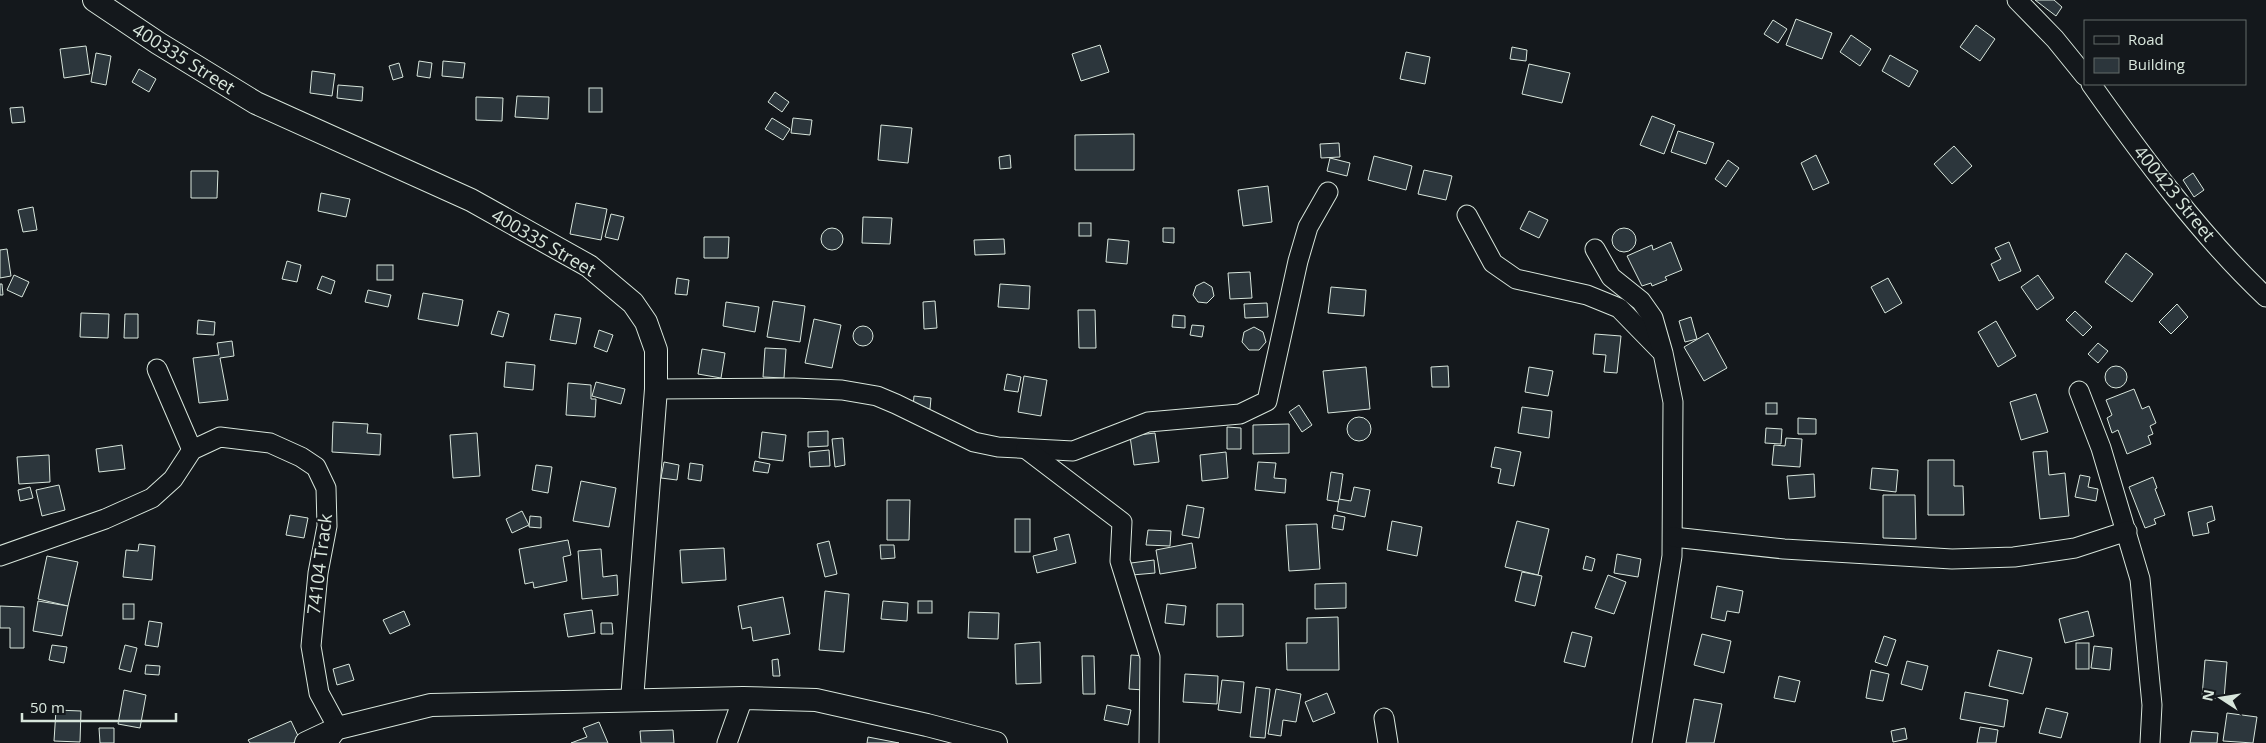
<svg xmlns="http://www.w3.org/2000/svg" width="2266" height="743" viewBox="0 0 2266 743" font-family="'Open Sans',sans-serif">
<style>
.building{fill:#2c363c;stroke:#d8e6dc}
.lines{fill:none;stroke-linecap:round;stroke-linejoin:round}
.minor-casing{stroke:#d8e6dc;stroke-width:21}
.tertiary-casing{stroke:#d8e6dc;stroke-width:24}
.minor{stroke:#14181c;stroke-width:19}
.tertiary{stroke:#14181c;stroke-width:22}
.labels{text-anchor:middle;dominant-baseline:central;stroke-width:4;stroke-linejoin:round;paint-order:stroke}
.street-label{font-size:18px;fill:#d8e6dc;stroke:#14181c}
</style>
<rect width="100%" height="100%" fill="#14181c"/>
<!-- building -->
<g class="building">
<polygon points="2035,0 2054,0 2062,7 2056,16"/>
<polygon points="1796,19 1832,33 1822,59 1786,45"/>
<polygon points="1773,20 1787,29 1778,43 1764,34"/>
<polygon points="1976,25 1995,39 1980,61 1960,47"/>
<polygon points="1851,35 1871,49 1860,66 1840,52"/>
<polygon points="1100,45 1109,72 1081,81 1072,54"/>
<polygon points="86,46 90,74 64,78 60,49"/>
<polygon points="1512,47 1527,50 1526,61 1510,59"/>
<polygon points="1406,52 1430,57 1425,84 1400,79"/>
<polygon points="96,53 111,56 106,85 91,82"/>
<polygon points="1890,55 1918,71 1909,87 1882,71"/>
<polygon points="419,61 432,63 430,78 417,76"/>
<polygon points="443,61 465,63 463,78 442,76"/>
<polygon points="399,63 403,77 393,80 389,66"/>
<polygon points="1529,64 1570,73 1562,103 1522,94"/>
<polygon points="139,69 156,79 149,92 132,82"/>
<polygon points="312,71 335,74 332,96 310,93"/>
<polygon points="338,85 363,87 362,101 337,98"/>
<rect x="589" y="88" width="13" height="24"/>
<polygon points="775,92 789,102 782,112 768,102"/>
<polygon points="517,96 549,97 548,119 515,117"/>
<polygon points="476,97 503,98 502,121 476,120"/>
<polygon points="23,107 25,122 12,123 10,108"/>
<polygon points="1652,116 1675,125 1664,154 1640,145"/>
<polygon points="772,118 790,129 783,140 765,129"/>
<polygon points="793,118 812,120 810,135 791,133"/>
<polygon points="881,125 912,128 908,163 878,160"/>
<polygon points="1678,131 1714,143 1706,164 1671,152"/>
<polygon points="1134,134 1134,170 1075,170 1075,135"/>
<polygon points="1339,143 1340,157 1321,158 1320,144"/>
<polygon points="1954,146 1972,166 1952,184 1934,164"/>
<polygon points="1010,155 1011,168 1000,169 999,157"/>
<polygon points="1816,155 1829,183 1813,190 1801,163"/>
<polygon points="1374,156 1412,166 1406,190 1368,180"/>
<polygon points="1330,158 1350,163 1347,176 1327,171"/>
<polygon points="1728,160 1739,168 1726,187 1715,179"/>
<polygon points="1424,170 1452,176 1446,200 1418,194"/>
<polygon points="191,171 218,171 217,198 191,198"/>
<polygon points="2193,173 2204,190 2194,197 2183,180"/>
<polygon points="1268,186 1272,222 1243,226 1238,190"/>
<polygon points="321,193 350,199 346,217 318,211"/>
<polygon points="576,203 607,209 601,240 570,234"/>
<polygon points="33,207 37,230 23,232 18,210"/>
<polygon points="1529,211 1548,220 1539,238 1520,229"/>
<polygon points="611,214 624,217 618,240 605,237"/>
<polygon points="863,217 892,218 890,244 862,243"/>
<rect x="1079" y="223" width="12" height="13"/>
<circle cx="832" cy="239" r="11"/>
<polygon points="1163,228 1174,228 1174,243 1163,242"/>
<circle cx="1624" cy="240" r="12"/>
<polygon points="704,237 729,237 728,258 704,258"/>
<polygon points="1004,239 1005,254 975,255 974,240"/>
<polygon points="1108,239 1129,241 1127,264 1106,262"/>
<polygon points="1671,242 1682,270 1665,277 1667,280 1652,286 1651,283 1642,286 1627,256 1652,245 1653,250"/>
<polygon points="2009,242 2021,271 1999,281 1991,264 2001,259 1995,248"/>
<polygon points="7,249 11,276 0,278 0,250"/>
<polygon points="2126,253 2153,274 2132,302 2105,282"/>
<polygon points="287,261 301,265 297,282 282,279"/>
<rect x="377" y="265" width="16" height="15"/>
<polygon points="1250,272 1252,298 1230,299 1228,273"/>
<polygon points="14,275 29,282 22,297 7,290"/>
<polygon points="2038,275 2054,298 2037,310 2021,287"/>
<polygon points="322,276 335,281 331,294 317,289"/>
<polygon points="677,278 689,280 687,295 675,294"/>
<polygon points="1888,278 1902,303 1885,313 1871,287"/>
<polygon points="1204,282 1212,287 1214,296 1207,303 1198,302 1193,295 1196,286"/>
<polygon points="0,284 2,284 3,295 0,295"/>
<polygon points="1000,284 1030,286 1029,309 998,307"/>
<polygon points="1331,287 1366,290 1364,316 1328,313"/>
<polygon points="368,290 391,295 388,307 365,302"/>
<polygon points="423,293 463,300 458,326 418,319"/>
<polygon points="773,301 805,306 800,342 767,337"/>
<polygon points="935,301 937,328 924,329 923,302"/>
<polygon points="726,302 759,307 755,332 723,326"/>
<polygon points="1267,303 1268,317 1245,318 1244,304"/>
<polygon points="2177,304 2188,317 2171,334 2159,322"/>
<polygon points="1078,310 1095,310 1096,348 1079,348"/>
<polygon points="498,311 509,314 503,337 491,334"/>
<polygon points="2075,311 2092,327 2083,336 2066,320"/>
<polygon points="81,313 109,314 108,338 80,337"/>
<polygon points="125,314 138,314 138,338 124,338"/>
<polygon points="555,314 581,318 576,344 550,340"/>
<polygon points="1173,315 1185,316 1185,328 1172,327"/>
<polygon points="1691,317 1697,339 1685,342 1679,321"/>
<polygon points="814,319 841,325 832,368 805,363"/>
<polygon points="198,320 215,322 214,335 197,334"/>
<polygon points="1996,321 2016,356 1998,367 1978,332"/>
<polygon points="1192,325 1204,326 1202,337 1190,335"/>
<circle cx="863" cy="336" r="10"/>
<polygon points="1254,327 1263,332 1266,342 1259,350 1249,350 1242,342 1244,332"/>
<polygon points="599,330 613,335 607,352 594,347"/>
<polygon points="1708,333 1727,368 1704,381 1684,347"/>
<polygon points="1595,334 1621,336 1617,373 1604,372 1606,355 1593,354"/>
<polygon points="232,341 234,356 220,358 228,400 199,403 193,358 219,355 217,343"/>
<polygon points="2098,343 2108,351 2098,363 2088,354"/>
<polygon points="765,348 786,349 784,378 763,377"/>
<polygon points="702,349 725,353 721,378 698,374"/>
<polygon points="506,362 535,365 533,390 504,387"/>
<circle cx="2116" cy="377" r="11"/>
<polygon points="1448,366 1449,387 1432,387 1431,367"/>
<polygon points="1366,367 1370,409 1328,413 1323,371"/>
<polygon points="1529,367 1553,371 1548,396 1525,392"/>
<polygon points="1007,374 1021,377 1018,392 1004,390"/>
<polygon points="1024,376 1047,380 1041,416 1018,412"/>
<polygon points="596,382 625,389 621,404 592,396"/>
<polygon points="568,383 591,385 591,399 596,399 595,417 566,415"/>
<polygon points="2134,389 2142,409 2149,406 2156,423 2150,426 2153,434 2148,436 2151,444 2127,454 2118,430 2112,433 2107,418 2112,415 2106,400"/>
<polygon points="2036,394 2048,432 2021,440 2010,402"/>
<polygon points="914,396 931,398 930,409 913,407"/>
<rect x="1766" y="403" width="11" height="11"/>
<polygon points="1299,405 1312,425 1302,432 1289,412"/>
<polygon points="1522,407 1552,411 1549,438 1518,433"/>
<circle cx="1359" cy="429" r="12"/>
<polygon points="1798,418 1816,419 1816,434 1798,434"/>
<polygon points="333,422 368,424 367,433 381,434 380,455 332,452"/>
<polygon points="1289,424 1289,453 1253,454 1253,425"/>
<polygon points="1227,427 1241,428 1241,449 1227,449"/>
<polygon points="1766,428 1782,429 1781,444 1765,443"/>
<polygon points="828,431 828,446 808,447 808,432"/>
<polygon points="762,432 786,435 783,461 759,458"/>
<polygon points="477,433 480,476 453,478 450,435"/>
<polygon points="1155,433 1159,462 1134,465 1130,436"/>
<polygon points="843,438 845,465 835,467 832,439"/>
<polygon points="1786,438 1802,439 1800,467 1772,465 1774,445 1785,446"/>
<polygon points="122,445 125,469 99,472 96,449"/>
<polygon points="1495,447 1521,452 1514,486 1498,483 1501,469 1491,467"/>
<polygon points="829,450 830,466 810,467 809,452"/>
<polygon points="2047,451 2049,475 2065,473 2069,516 2040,519 2033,452"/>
<polygon points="1226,452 1228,478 1202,481 1200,455"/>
<polygon points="49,455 50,482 19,484 17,457"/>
<polygon points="1928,460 1954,460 1954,486 1963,486 1964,515 1928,515"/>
<polygon points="755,461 770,464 768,473 753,471"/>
<polygon points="664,462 679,465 677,480 661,478"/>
<polygon points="1258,462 1276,463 1274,478 1286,479 1285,493 1255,490"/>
<polygon points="690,463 703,465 701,481 688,479"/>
<polygon points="536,465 552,467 548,493 532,490"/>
<polygon points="1872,468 1898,470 1896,492 1870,489"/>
<polygon points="1331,472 1343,474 1339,502 1327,500"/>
<polygon points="1814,474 1815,497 1789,499 1787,476"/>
<polygon points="2080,475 2090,477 2088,487 2098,489 2096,501 2075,497"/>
<polygon points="2153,477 2157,488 2155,489 2165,515 2154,519 2156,524 2145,528 2129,487"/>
<polygon points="581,481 616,488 609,527 573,521"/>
<polygon points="59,485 65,510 42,516 36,490"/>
<polygon points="30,487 33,498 20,501 18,490"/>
<polygon points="1354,487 1370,490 1365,517 1337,511 1339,499 1351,501"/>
<polygon points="1883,495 1915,495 1916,539 1883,538"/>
<polygon points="887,500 910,500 909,540 887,540"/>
<polygon points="1187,505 1204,508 1199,538 1182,535"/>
<polygon points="2212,506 2215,520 2207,523 2209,533 2193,536 2188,512"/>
<polygon points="522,511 529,525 512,533 506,519"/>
<polygon points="290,515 308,518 304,538 286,535"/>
<polygon points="1334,515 1345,517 1343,530 1332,528"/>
<polygon points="530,516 541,517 541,528 529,527"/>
<rect x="1015" y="519" width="15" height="33"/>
<polygon points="1392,521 1422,527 1417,556 1387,550"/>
<polygon points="1517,521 1549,529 1538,575 1505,567"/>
<polygon points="1317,524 1320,569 1289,571 1286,525"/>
<polygon points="1148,530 1171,531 1170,546 1146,545"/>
<polygon points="1069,534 1076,563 1037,573 1033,556 1057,550 1054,538"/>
<polygon points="568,540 571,555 563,557 567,581 534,588 533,582 525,584 519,549"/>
<polygon points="829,541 837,574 825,577 817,544"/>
<polygon points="1192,543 1196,568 1160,574 1156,550"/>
<polygon points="139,544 155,546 152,580 123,577 126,550 138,551"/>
<polygon points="880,545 894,545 895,558 881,559"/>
<polygon points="724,548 726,580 682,583 680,550"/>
<polygon points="601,549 603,577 617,575 618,595 582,599 578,551"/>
<polygon points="1617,554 1641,559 1638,577 1614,573"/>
<polygon points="47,556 78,562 68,606 38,599"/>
<polygon points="1586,556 1595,559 1592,571 1583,569"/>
<polygon points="1154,560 1155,573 1132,575 1131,563"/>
<polygon points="1522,572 1542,576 1535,606 1515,601"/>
<polygon points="1608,575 1626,582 1614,614 1595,608"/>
<polygon points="1346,583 1346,608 1315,609 1315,584"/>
<polygon points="1717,586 1743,591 1739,613 1727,611 1725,621 1711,618"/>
<polygon points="825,591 849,594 844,652 819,650"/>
<polygon points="783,597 790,634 753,641 751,627 742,629 738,606"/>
<polygon points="38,601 68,606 62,636 33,631"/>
<polygon points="883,601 908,603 907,621 881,619"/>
<rect x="918" y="601" width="14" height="12"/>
<rect x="123" y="604" width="11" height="15"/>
<polygon points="1167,604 1186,606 1184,625 1165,623"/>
<polygon points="1217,604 1243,604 1243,636 1217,637"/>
<polygon points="0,606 24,607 24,648 10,648 10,628 0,628"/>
<polygon points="592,610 595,633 568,637 564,614"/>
<polygon points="404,611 410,625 390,634 383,620"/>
<polygon points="2088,611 2094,636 2065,643 2059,619"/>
<polygon points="969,612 999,613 998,639 968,638"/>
<polygon points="1338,617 1339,670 1287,670 1286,643 1307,643 1307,618"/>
<polygon points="149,621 162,623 158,647 145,645"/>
<polygon points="601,623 612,623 613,634 601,634"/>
<polygon points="1572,632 1592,637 1585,667 1564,662"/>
<polygon points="1702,634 1731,641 1724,673 1694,665"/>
<polygon points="1884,636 1896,640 1887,666 1875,662"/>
<polygon points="1040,642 1041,683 1016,684 1015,644"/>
<rect x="2076" y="643" width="13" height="26"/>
<polygon points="52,645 67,647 64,663 49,660"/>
<polygon points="125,645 137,648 131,672 119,669"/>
<polygon points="2094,646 2112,648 2110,670 2091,668"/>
<polygon points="1998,650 2032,658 2023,694 1989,686"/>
<polygon points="1131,655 1146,656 1144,690 1129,689"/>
<polygon points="1082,656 1094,656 1095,694 1083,694"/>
<polygon points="778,659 780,676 773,676 772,660"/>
<polygon points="2205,660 2227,662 2224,699 2202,697"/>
<polygon points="1907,661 1928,666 1922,690 1901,684"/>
<polygon points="349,664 354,680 337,685 333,669"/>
<polygon points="146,665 160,666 159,675 145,674"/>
<polygon points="1871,670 1889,674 1883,701 1866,698"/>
<polygon points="1185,674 1218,676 1217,704 1183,702"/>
<polygon points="1779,676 1800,681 1795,702 1774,698"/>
<polygon points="1222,680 1244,682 1241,713 1218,710"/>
<polygon points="1256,687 1270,689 1265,738 1250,737"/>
<polygon points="1276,689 1301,694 1296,722 1283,720 1281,736 1268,734"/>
<polygon points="124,690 146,695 140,728 118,724"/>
<polygon points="1965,692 2008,700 2004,727 1960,719"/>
<polygon points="1327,693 1335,713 1313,722 1305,702"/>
<polygon points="1694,699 1722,704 1714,743 1686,743"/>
<polygon points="1107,705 1131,710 1128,725 1104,720"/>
<polygon points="2046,708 2068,713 2061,738 2039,733"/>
<polygon points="56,710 81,711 80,742 54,741"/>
<polygon points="2227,713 2257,717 2253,743 2223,741"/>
<polygon points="291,721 300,740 293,743 250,743 248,740"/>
<polygon points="599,722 608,743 571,743 587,737 583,728"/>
<polygon points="1980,727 1998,730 1996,743 1977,743"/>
<polygon points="99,728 114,728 114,743 100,743"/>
<polygon points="1905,728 1907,739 1893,742 1891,731"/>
<polygon points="673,730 674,743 641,743 640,731"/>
<polygon points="2192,731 2218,733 2217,743 2190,743"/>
<polygon points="868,737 899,743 867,743"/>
</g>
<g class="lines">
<!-- minor casing -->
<g class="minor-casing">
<g id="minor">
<polyline points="2017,0 2055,39 2085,76"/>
<path d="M2091 84C2142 156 2201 236 2266 297"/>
<polyline points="1467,215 1493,263 1516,279 1587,295 1619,308 1660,350"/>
<polyline points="1595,249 1611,277 1641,301 1653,318 1663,353 1673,402 1672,556 1642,743"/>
<polyline points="157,369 192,450"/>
<polyline points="656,389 794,388 842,390 877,396 896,404 974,442 998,447 1073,451 1148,422 1240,414 1267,401 1298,261 1308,227 1328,192"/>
<polyline points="2079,391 2101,448 2140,579 2152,705 2150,743"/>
<polyline points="1026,449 1122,522 1120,561 1150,657 1149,743"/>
<polyline points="1673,537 1784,549 1952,559 2014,557 2075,548 2127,531"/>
<polyline points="0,556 105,519 152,498 173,479 192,450 220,437 270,443 301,457 316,467 326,488 327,526 318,573 311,646 319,693 338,728 329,740"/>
<polyline points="1384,718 1388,743"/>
<polyline points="727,743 743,698"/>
</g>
</g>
<!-- tertiary casing -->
<g class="tertiary-casing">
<g id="tertiary">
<polyline points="94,0 158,43 256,103 471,200 589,266 633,303 646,322 656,350 656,389 632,700"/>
<polyline points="306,743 338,728 431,705 743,698 816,700 927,725 996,743"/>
</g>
</g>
<!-- minor -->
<use href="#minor" class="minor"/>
<!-- tertiary -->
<use href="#tertiary" class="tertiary"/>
</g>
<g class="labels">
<!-- street labels -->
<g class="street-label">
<text transform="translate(184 58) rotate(32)">400335 Street</text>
<text transform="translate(2175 193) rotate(51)">400423 Street</text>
<text transform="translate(544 242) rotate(30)">400335 Street</text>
<text transform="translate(319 564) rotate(-83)">74104 Track</text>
</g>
</g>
<!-- legend -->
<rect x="2084" y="20" width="162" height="65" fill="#14181c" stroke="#626a69"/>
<rect x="2094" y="36" width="25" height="8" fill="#14181c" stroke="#626a69"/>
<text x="2128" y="45" font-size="15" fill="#d8e6dc">Road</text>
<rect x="2094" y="58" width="25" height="15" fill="#2c363c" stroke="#626a69"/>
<text x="2128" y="70" font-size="15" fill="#d8e6dc">Building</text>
<!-- north arrow -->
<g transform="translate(2221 698) rotate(282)" stroke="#14181c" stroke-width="4" paint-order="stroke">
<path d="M0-4L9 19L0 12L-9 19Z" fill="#d8e6dc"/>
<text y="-8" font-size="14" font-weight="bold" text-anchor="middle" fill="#d8e6dc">N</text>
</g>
<!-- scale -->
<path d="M22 713v8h154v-8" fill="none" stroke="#d8e6dc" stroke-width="2.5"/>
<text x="30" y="713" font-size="15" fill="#d8e6dc" stroke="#14181c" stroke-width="4" paint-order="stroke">50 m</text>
</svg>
